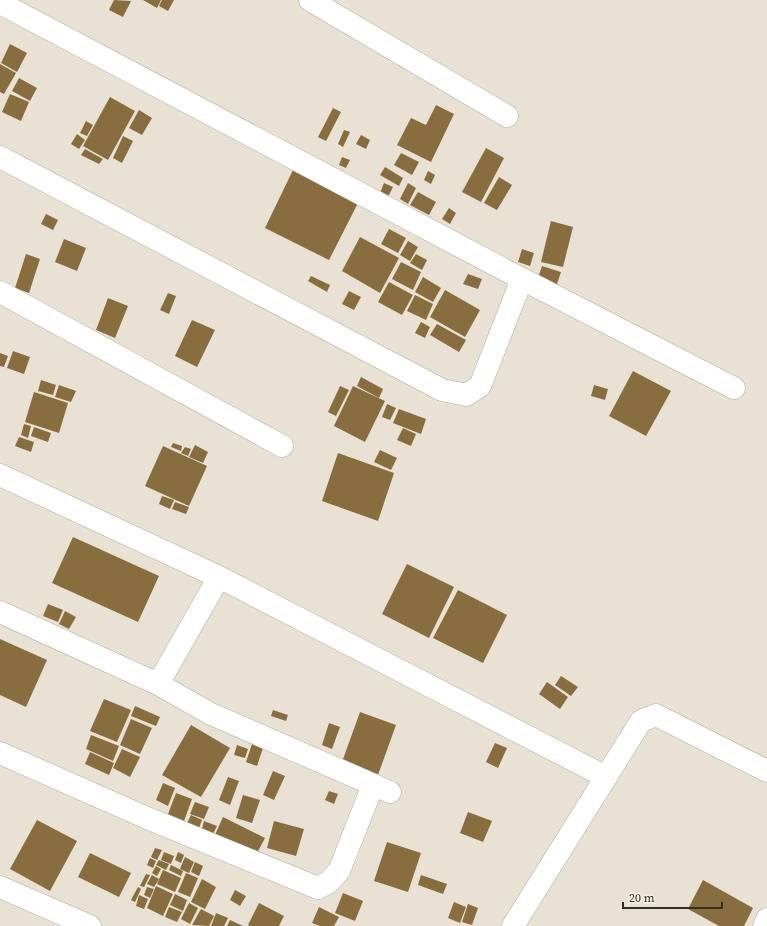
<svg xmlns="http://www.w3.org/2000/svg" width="767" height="926" viewBox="0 0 767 926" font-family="'Source Serif 4',serif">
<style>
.building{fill:#886e3f}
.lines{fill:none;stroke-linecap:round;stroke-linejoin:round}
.street-casing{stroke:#b5ada0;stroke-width:23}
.street{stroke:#fff;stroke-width:22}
</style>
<rect width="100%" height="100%" fill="#e9e1d3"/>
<!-- building -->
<g class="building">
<polygon points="114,0 131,1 123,17 109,10"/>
<polygon points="143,0 161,0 157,8"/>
<polygon points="162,0 174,0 168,11 159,6"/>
<polygon points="10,44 27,53 17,72 1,63"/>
<polygon points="0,64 16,73 4,94 0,92"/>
<polygon points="19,78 37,88 30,101 12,91"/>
<polygon points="10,94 29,102 21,121 2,112"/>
<polygon points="110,97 135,111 108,160 83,146"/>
<polygon points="436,105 454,114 431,162 397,145 411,118 426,125"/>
<polygon points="333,108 341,112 326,141 318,137"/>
<polygon points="139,110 152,118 142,135 129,128"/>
<polygon points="86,121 93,125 87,136 80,133"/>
<polygon points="344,130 350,132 343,147 338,144"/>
<polygon points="77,134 85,140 79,149 71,144"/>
<polygon points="361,135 370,140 366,149 356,144"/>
<polygon points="123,136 133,141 122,163 113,158"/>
<polygon points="486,148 504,158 481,202 462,192"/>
<polygon points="85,149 103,159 99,164 81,155"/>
<polygon points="401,153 419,162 412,175 394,165"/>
<polygon points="342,157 350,160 346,168 339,165"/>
<polygon points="385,167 403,178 399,186 380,175"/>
<polygon points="293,170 358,203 329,260 265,228"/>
<polygon points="428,171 435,175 431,184 424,180"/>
<polygon points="499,177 512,185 497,210 484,203"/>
<polygon points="384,183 393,187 388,197 380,193"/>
<polygon points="408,183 416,188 408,204 400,199"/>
<polygon points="418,192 436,202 429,215 410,205"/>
<polygon points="449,208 456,213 450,224 442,219"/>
<polygon points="46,214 58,220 53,230 41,224"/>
<polygon points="551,221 573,227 563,267 541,262"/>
<polygon points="389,229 406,238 398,253 381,244"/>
<polygon points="360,237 399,258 380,293 342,271"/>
<polygon points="64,239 86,248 77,271 55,262"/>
<polygon points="408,241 418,247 410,261 400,255"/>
<polygon points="522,249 534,253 530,266 518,262"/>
<polygon points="26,254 40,259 29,293 15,288"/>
<polygon points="416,254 427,260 422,270 410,263"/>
<polygon points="401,262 421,272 413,290 392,279"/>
<polygon points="542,266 561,272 556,287 537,281"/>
<polygon points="468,274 482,279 478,289 463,284"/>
<polygon points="311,276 330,285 327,292 308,281"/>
<polygon points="423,277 441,288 433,302 415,292"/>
<polygon points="389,282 413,295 402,315 378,302"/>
<polygon points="445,290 480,310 465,337 430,317"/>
<polygon points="349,291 361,297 354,310 342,304"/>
<polygon points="168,293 176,296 169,314 160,310"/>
<polygon points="415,295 433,304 426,320 407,311"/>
<polygon points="108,298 128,306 115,338 96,330"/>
<polygon points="192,320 215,330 197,367 175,356"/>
<polygon points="421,322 430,327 425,338 415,333"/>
<polygon points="437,324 466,340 459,352 430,335"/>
<polygon points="13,351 30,357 24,374 7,368"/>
<polygon points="0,353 8,356 4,367 0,366"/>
<polygon points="633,371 671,391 646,436 609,416"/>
<polygon points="361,377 383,389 379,398 357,386"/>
<polygon points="41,380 56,385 53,395 38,391"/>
<polygon points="59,385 76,391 71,402 55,397"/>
<polygon points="594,385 608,389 605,400 591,396"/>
<polygon points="340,386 349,390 336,416 328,412"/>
<polygon points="353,386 385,401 365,442 334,426"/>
<polygon points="34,392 68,403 59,433 25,422"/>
<polygon points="387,404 396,408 390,420 382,417"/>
<polygon points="399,409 426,419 421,434 393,423"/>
<polygon points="24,424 31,426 28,438 21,435"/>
<polygon points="34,427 51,433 48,442 31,436"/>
<polygon points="403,428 416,434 411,446 397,440"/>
<polygon points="19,437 34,442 31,452 15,446"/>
<polygon points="173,443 182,446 181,451 171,447"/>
<polygon points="195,445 208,452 203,463 189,457"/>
<polygon points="163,446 207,466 189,506 145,486"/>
<polygon points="185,447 191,449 188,456 181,453"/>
<polygon points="380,450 397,458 391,470 374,462"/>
<polygon points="338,453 394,473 378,521 322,501"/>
<polygon points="162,496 174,500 170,509 159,504"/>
<polygon points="175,502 189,507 186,514 172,509"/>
<polygon points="73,537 159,576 138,622 52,583"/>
<polygon points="407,564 454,587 429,638 382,614"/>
<polygon points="458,590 507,615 483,663 433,638"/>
<polygon points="48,604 63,610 58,622 43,616"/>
<polygon points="65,611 76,617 69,629 59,624"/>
<polygon points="0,639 47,660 26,707 0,695"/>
<polygon points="561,676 578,687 571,696 555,685"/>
<polygon points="547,682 568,697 560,709 539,694"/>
<polygon points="104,699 131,710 117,742 90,731"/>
<polygon points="135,706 160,717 156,726 131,716"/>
<polygon points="273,710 288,715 286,721 271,716"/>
<polygon points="360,712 396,725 378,775 342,762"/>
<polygon points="131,719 152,728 140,754 120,745"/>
<polygon points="329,723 340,727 332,749 322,745"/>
<polygon points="191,725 230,748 201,797 162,775"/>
<polygon points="91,735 119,746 113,761 86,749"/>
<polygon points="253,741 264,745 257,766 246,762"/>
<polygon points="495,743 507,748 498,768 486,762"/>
<polygon points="237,745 248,749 245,758 234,755"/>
<polygon points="122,749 140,757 130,777 113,768"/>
<polygon points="90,752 114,763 109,775 85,764"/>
<polygon points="273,771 285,776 274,800 263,795"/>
<polygon points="228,777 239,781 230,805 219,800"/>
<polygon points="163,783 175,788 168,806 156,800"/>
<polygon points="329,791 338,794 334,804 325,800"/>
<polygon points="176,793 192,799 184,821 168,814"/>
<polygon points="243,795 260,800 252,823 236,818"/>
<polygon points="195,802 209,807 204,819 190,814"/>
<polygon points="468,812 492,821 483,842 460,833"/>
<polygon points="191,815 202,820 199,828 187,823"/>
<polygon points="223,817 265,838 255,857 214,837"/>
<polygon points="37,820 77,841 50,891 10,869"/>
<polygon points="204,821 217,826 213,834 202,829"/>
<polygon points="274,821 304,829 296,856 267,848"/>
<polygon points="387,842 421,853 408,892 374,881"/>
<polygon points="155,848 162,850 157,860 151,857"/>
<polygon points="164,852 174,856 171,864 161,860"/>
<polygon points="178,852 184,855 181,863 175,860"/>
<polygon points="90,853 131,873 119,897 78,877"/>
<polygon points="185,857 194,862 189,873 180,869"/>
<polygon points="150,858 156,861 153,868 147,865"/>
<polygon points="159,860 169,864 166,870 156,865"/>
<polygon points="195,862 203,866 199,876 191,872"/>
<polygon points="171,865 183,871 181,876 169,870"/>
<polygon points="156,866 161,869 157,876 152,873"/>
<polygon points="163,870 181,878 175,892 157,884"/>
<polygon points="186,873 198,878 190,897 178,892"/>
<polygon points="146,874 150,875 144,887 140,886"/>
<polygon points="152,875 159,879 154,887 147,884"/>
<polygon points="421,875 447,884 443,894 418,885"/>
<polygon points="202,879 216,887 205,909 191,902"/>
<polygon points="703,880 753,908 744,926 719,926 688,909"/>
<polygon points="156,886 173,894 163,916 147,908"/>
<polygon points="138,887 141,889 135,902 131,900"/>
<polygon points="147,887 154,889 150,898 144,895"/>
<polygon points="235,890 246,896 240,906 230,900"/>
<polygon points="343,893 363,901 355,921 335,913"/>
<polygon points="175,894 187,900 183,911 170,905"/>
<polygon points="139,895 148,899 144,909 136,906"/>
<polygon points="454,902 466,907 460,923 448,918"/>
<polygon points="189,903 198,908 190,924 181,919"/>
<polygon points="259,903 284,916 279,926 250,926 248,925"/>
<polygon points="468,904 478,908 472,925 462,922"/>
<polygon points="169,907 182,912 177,922 165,917"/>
<polygon points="319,907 339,917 334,926 320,926 312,923"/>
<polygon points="201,909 214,916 209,926 192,925"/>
<polygon points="216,913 228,918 224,926 211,926"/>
<polygon points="230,920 243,926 227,926"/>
</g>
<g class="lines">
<!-- street casing -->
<g class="street-casing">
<g id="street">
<polyline points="310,0 507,116"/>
<polyline points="0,3 522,279 734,388"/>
<polyline points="0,157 442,390 466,395 480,386 522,279"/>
<polyline points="0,292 282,446"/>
<polyline points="0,475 219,577 606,777"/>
<polyline points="0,612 158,684 211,714 390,792"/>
<polyline points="158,684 219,577"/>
<polyline points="0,753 147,818 318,888 329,882 339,871 373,785"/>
<polyline points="0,887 90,926"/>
<polyline points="513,926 641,721 656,715 767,771"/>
<polyline points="764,926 767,919"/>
</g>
</g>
<!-- street -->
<use href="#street" class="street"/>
</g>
<!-- scale -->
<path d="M623 902v6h99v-6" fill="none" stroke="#312e29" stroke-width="2"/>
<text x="629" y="902" font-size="12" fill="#312e29" stroke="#f6eee0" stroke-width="3" paint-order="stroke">20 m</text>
</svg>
